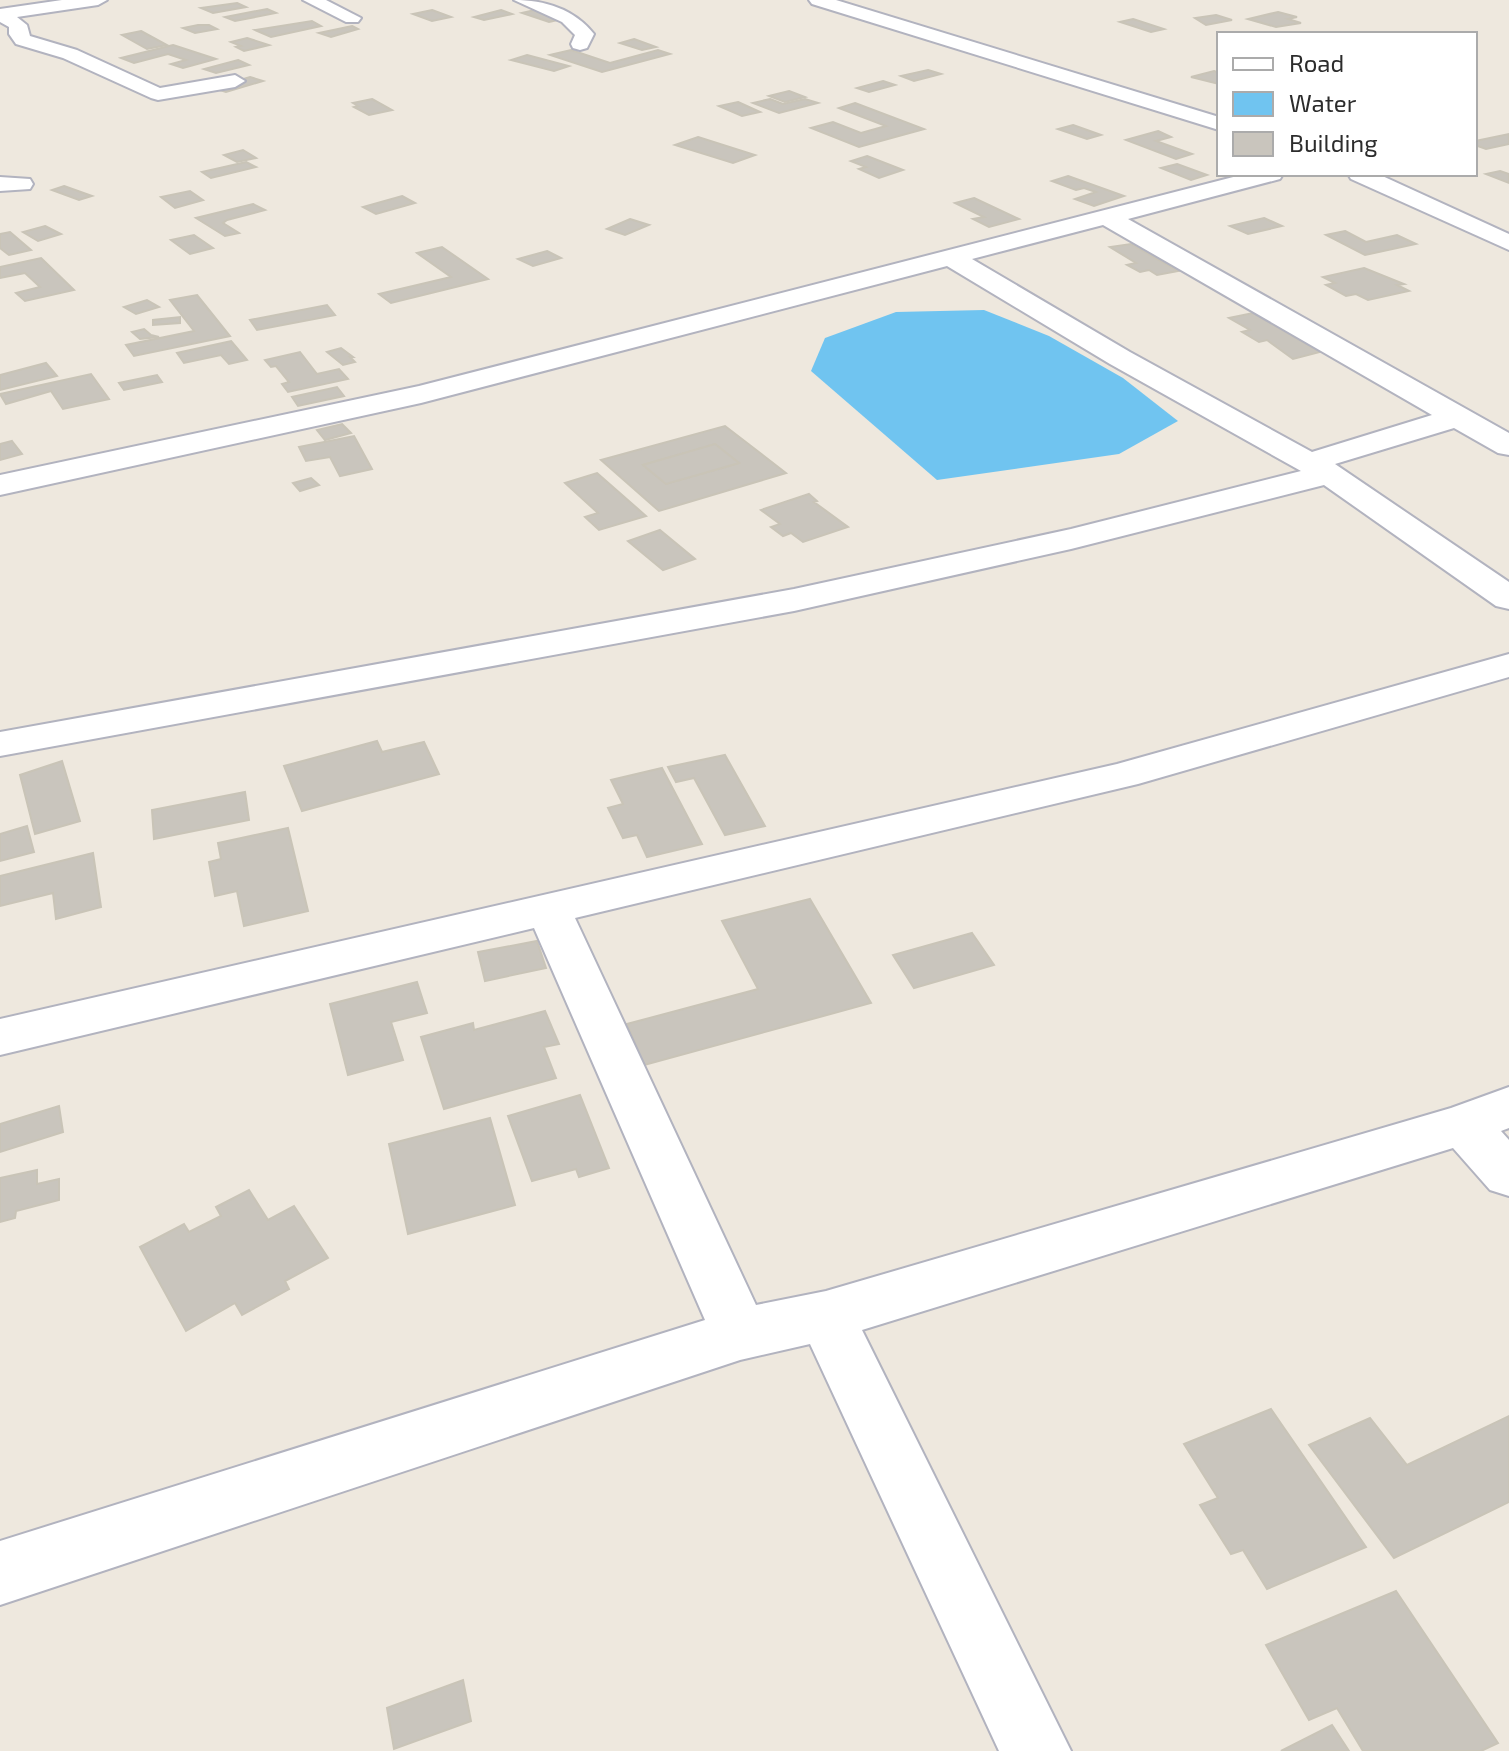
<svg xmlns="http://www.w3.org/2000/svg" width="1509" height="1751" viewBox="0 0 1509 1751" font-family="'Exo 2',sans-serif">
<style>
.water{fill:#70c4f0}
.building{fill:#c9c5bd;stroke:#c9c4b7;stroke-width:2;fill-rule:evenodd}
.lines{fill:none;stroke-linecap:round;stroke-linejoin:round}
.minor-casing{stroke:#b2b3bf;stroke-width:4}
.minor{fill:#fff;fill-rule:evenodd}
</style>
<rect width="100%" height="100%" fill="#eee8de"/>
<!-- water -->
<polygon class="water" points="984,310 1049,336 1123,378 1178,421 1119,454 937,480 811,371 825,338 896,312"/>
<!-- building -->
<g class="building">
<polygon points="237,3 246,7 213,13 201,8"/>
<polygon points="267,9 276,13 235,21 225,17"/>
<polygon points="539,9 567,18 549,22 522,13"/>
<polygon points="432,10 451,17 432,21 413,14"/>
<polygon points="501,10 512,14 484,20 474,17"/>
<polygon points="1278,12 1297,17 1288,19 1301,23 1276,27 1248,19"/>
<polygon points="1216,15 1232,20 1206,25 1195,18"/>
<polygon points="1133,19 1164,29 1151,32 1120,22"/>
<polygon points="312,21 321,26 271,37 255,30"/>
<polygon points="198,25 209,25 217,29 195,33 183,28"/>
<polygon points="352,26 358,29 331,37 319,33"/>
<polygon points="141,31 167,45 147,49 122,35"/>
<polygon points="247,38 269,45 244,51 236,47 241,46 231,42"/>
<polygon points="634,39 656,47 642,50 620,43"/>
<polygon points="173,45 216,59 183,68 171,64 186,60 168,54 134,63 121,58"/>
<polygon points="571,50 610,63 658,50 670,54 602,72 550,55"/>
<polygon points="527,55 569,66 554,71 511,60"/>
<polygon points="238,60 249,65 216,73 204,69"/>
<polygon points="928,70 941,74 914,81 901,76"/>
<polygon points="1214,71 1219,73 1219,84 1191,77"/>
<polygon points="250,77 263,81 226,92 213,88"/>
<polygon points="883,81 895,85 869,92 857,88"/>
<polygon points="789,91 805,97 785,102 769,96"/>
<polygon points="372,99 392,110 369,115 354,107 358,106 353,103"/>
<polygon points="770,99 783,104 805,99 818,103 779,113 753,103"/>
<polygon points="738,102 760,112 742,116 719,106"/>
<polygon points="855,103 924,129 859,147 811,128 833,122 861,133 886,126 839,108"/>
<polygon points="1073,125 1101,135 1087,139 1058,129"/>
<polygon points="1158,131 1171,137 1156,141 1192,154 1176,159 1126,140"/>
<polygon points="1509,134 1509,144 1486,149 1475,145 1475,141"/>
<polygon points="698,137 755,155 733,163 675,145"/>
<polygon points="243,150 256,158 237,162 224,155"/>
<polygon points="867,156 903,170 879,178 859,169 866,167 851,161"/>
<polygon points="246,162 256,167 211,178 202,172"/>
<polygon points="1177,164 1207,175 1191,180 1161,168"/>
<polygon points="1500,171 1509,174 1509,183 1486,174"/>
<polygon points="1068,176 1124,196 1094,206 1075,199 1096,192 1084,188 1076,190 1052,181"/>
<polygon points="64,186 92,196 79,200 52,190"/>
<polygon points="190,191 203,200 175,208 161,197"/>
<polygon points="402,196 415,203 376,214 363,207"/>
<polygon points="974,198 1019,219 989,227 973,219 984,217 955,203"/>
<polygon points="253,204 265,210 227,220 223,223 239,233 225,236 196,218"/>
<polygon points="1264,218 1282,226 1248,234 1230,226"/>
<polygon points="630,219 649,225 625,235 607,229"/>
<polygon points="45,226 61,234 38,241 23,232"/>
<polygon points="1345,231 1366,242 1397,235 1416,244 1365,255 1326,235"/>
<polygon points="10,232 31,250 9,255 0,248 0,234"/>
<polygon points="194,235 213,248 190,254 171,240"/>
<polygon points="1131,244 1178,271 1157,275 1149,270 1140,272 1127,265 1136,263 1110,247"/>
<polygon points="442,247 488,279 391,303 379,294 451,277 417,253"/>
<polygon points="547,251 561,258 533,266 518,259"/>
<polygon points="41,258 74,290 25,301 16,293 40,287 25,273 0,278 0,267"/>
<polygon points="1364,268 1404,284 1397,285 1409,291 1368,300 1356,294 1346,296 1326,285 1335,283 1323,277"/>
<polygon points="197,295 230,336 134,356 126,345 194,331 170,300"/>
<polygon points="147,300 159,307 136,314 124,307"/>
<polygon points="327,305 335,315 257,330 250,320"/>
<polygon points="1253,313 1320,352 1293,359 1267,340 1259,342 1242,332 1250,330 1229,318"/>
<polygon points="180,317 180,323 153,325 153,320"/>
<polygon points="144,329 151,335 159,337 140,339 132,332"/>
<polygon points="231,341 247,360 229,364 221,355 184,363 177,353"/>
<polygon points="341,348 353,357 350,357 355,362 343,365 327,352"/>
<polygon points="300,352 317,374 339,369 348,379 288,392 282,384 289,382 276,366 271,367 265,360"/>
<polygon points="46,363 57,376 0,390 0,375"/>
<polygon points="91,374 109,399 63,409 51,391 6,404 0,394"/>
<polygon points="157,375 162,382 124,390 119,383"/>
<polygon points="337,387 344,396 298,406 292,397"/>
<polygon points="342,424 351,433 325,440 317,430"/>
<path d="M725 426 786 473 659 511 601 460ZM715 444 739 463 666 484 643 465Z"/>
<polygon points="354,436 372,469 340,476 330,457 306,461 299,447"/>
<polygon points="12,441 22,454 0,460 0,444"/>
<polygon points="715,444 739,463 666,484 643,465"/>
<polygon points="597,473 646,516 599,530 585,517 598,513 565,483"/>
<polygon points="311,478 319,485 300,491 293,483"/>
<polygon points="809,494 817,501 814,502 848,527 803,542 791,533 783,536 771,527 780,524 761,510"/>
<polygon points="660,530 695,559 663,570 628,541"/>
<polygon points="377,741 382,752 424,742 439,774 302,811 284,766"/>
<polygon points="725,755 765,826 725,835 694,778 676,782 668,767"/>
<polygon points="62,761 80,821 35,834 20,775"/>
<polygon points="662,768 702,844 647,857 637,835 623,838 608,808 623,804 611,780"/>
<polygon points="245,792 249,820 154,839 152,810"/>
<polygon points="27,826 34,852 0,861 0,834"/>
<polygon points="288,828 308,911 244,926 237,891 215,896 209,862 221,859 218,843"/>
<polygon points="93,853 101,907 56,919 53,893 0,906 0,876"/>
<polygon points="810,899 871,1003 644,1065 627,1024 758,989 722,921"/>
<polygon points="972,933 994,965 914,988 893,955"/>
<polygon points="537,941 546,968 485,981 478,952"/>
<polygon points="417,982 427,1013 391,1022 403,1060 348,1075 330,1004"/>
<polygon points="545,1011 559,1044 544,1047 556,1078 444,1109 421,1037 473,1023 474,1030"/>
<polygon points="580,1095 609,1168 579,1177 576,1169 532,1181 508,1116"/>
<polygon points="59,1106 63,1132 0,1152 0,1124"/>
<polygon points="490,1118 515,1205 408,1234 389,1144"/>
<polygon points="37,1170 37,1184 59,1179 59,1200 16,1211 15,1218 0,1222 0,1178"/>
<polygon points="249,1190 268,1220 294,1206 328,1258 285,1281 289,1289 242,1315 235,1303 186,1331 140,1247 184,1224 189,1232 221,1216 216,1207"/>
<polygon points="1271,1409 1366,1547 1267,1589 1243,1550 1231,1554 1200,1505 1218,1498 1184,1444"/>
<polygon points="1509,1416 1509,1502 1394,1558 1309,1445 1370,1418 1407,1465"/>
<polygon points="1396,1591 1498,1743 1481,1751 1363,1751 1337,1708 1309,1720 1266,1645"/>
<polygon points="463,1680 471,1721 394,1749 387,1708"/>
<polygon points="1332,1725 1349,1751 1281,1751"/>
</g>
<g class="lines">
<!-- minor casing -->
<g class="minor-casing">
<g id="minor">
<polygon points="62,0 107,0 98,5 17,17 27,25 30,36 77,50 160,88 235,75 245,81 235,87 158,100 151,98 63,58 16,44 9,34 9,27 0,22 0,9"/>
<polygon points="303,0 326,0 361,18 358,22 346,22"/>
<path d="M514 0C545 0 574 9 594 34L587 48 580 50 573 48 571 44 575 35 562 22Z"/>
<polygon points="809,0 836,0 1219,117 1219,130 812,4"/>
<path d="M1245 174H1283L1280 179 1128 219 1509 433V455L1498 453 1454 428 1335 464 1509 582V609L1496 606 1324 485 1071 549 794 611 0 756V732L794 589 1071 529 1301 471 1110 364 947 266 421 403 0 495V475L419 386ZM1103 225 1432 415 1312 452 1130 352 972 259Z"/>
<polygon points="1348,174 1378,174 1509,234 1509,250 1351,179"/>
<polygon points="0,177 30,179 33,184 30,189 0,191"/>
<polygon points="1509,654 1509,677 1138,784 575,918 756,1305 826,1291 1451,1108 1509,1087 1509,1128 1501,1131 1509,1140 1509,1196 1490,1190 1453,1148 862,1330 1071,1751 999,1751 810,1344 740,1360 0,1605 0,1541 705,1320 534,928 0,1055 0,1019 1117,764"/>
</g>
</g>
<!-- minor -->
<use href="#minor" class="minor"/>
</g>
<!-- legend -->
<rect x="1217" y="32" width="260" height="144" fill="#ffffff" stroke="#ababab" stroke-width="2"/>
<rect x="1233" y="58" width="40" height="12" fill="#ffffff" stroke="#ababab" stroke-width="2"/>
<text x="1289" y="72" font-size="24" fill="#2c2c2c">Road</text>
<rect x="1233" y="92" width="40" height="24" fill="#70c4f0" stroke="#ababab" stroke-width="2"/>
<text x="1289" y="112" font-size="24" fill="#2c2c2c">Water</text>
<rect x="1233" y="132" width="40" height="24" fill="#c9c5bd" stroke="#ababab" stroke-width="2"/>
<text x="1289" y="152" font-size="24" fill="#2c2c2c">Building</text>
</svg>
